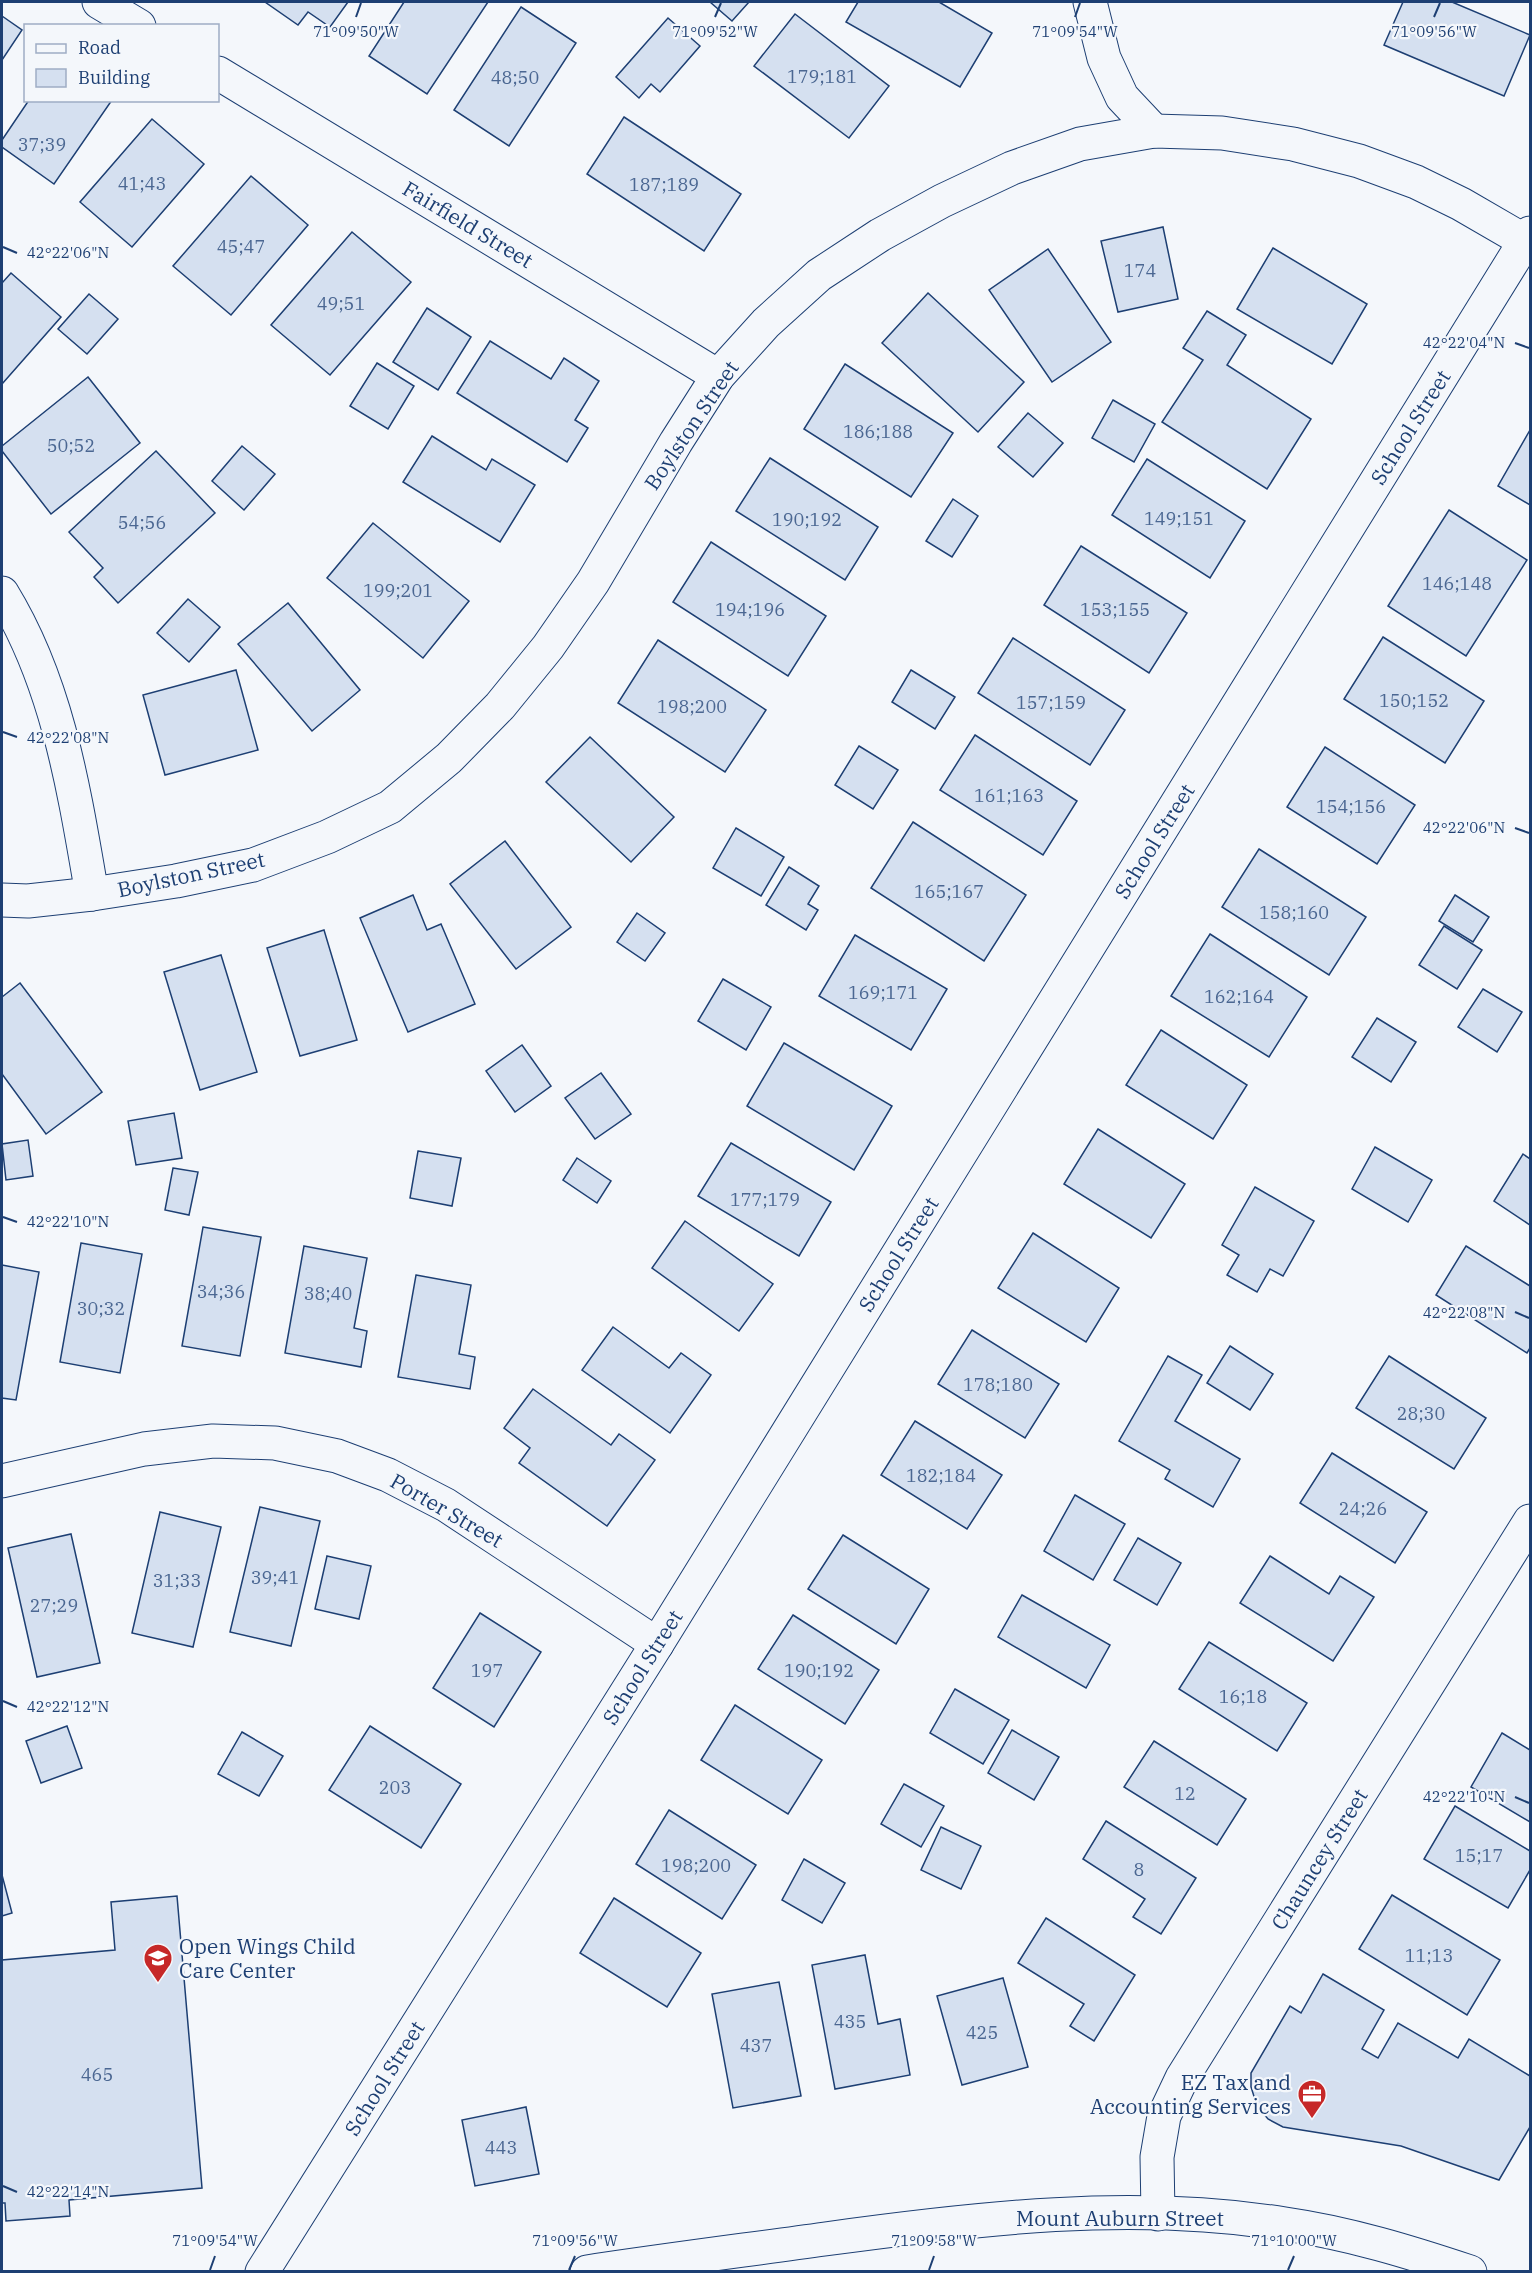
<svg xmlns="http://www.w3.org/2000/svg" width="1532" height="2273" viewBox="0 0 1532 2273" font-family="'IBM Plex Serif',serif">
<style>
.building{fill:#d5e0f0;stroke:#1d3f73;stroke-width:1.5}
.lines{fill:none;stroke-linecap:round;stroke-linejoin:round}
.minor-casing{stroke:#1d3f73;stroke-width:35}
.tertiary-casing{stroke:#1d3f73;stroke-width:35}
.primary-casing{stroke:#1d3f73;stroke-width:35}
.minor{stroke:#f4f7fb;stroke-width:33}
.tertiary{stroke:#f4f7fb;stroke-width:33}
.primary{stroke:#f4f7fb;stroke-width:33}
.ticks{fill:none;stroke:#1d3f73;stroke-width:2}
.labels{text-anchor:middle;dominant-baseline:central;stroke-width:4.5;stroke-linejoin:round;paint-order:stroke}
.number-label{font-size:18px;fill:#4b6792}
.street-label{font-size:21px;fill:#1d3f73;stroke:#f4f7fb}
.poi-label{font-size:21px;fill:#1d3f73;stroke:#f4f7fb;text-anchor:start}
.ticks-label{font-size:15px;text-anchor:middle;fill:#1d3f73;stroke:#f4f7fb;stroke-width:4.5;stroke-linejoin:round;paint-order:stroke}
</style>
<rect width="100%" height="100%" fill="#f4f7fb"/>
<!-- building -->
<g class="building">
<polygon points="265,2 348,2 330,27 308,12 298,25"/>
<polygon points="404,2 488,2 427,94 369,56"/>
<polygon points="710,2 749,2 732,21"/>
<polygon points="858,2 939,2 992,33 960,87 846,22"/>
<polygon points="1403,2 1452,2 1530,35 1504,96 1384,45"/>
<polygon points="521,7 576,43 509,146 454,110"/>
<polygon points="795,14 889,86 849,138 754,66"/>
<polygon points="2,16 22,30 2,60"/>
<polygon points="668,18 700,46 660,92 651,84 639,98 616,77"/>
<polygon points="29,100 112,100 54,184 2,147 2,140"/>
<polygon points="624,117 741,194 704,251 587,174"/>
<polygon points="152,119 204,164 132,247 80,202"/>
<polygon points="251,176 308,225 231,315 173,266"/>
<polygon points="1163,227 1178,299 1118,312 1101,241"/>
<polygon points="352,232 411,282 330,375 271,325"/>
<polygon points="1273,248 1367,304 1332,364 1237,309"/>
<polygon points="1048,249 1111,342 1052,382 989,290"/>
<polygon points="11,273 61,317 2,384 2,283"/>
<polygon points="928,293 1024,382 978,432 882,343"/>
<polygon points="89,294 118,319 87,354 58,329"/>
<polygon points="427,308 471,337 438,390 393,362"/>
<polygon points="1207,311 1246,335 1227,365 1311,419 1267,489 1162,422 1203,360 1183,348"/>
<polygon points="490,341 551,379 564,358 599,381 575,420 588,428 567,462 457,393"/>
<polygon points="377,363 414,386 388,429 350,406"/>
<polygon points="845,364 953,433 911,497 804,429"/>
<polygon points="88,377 140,443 51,514 2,451 2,446"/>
<polygon points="1113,400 1155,424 1134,462 1092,438"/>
<polygon points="1028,413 1063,443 1033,477 998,447"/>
<polygon points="1530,430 1530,505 1498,486"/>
<polygon points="432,436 486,470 492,459 535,485 500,542 403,482"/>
<polygon points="242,446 275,474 244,510 212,481"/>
<polygon points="156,451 215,513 118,603 94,577 103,568 69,532"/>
<polygon points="770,458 878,527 845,580 736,511"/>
<polygon points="1147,459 1245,521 1210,578 1112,515"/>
<polygon points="953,499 978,516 952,557 926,541"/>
<polygon points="1449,510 1527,560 1466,656 1388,606"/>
<polygon points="373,523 469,601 423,658 327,578"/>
<polygon points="711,542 826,616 788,676 673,602"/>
<polygon points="1081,546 1187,613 1149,673 1044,605"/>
<polygon points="188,599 220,627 189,662 157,633"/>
<polygon points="288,603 360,690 312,731 238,644"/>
<polygon points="1383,637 1484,701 1445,763 1344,699"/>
<polygon points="1013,638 1125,710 1090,765 978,693"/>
<polygon points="658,640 766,710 725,772 618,703"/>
<polygon points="236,670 258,750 165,775 143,695"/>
<polygon points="911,670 955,697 935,729 892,702"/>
<polygon points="975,735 1077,801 1043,855 940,790"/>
<polygon points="590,737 674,817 631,862 546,782"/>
<polygon points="859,746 898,770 873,809 835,785"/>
<polygon points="1325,747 1415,805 1377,864 1287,807"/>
<polygon points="913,822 1026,895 984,961 871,888"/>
<polygon points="736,828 784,857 761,896 713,868"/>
<polygon points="505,841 571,927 516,969 450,884"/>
<polygon points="1259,849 1366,917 1329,975 1222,907"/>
<polygon points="789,867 819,886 808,904 818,910 806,930 766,905"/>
<polygon points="413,895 427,930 441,924 475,1004 408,1032 360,918"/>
<polygon points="1455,895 1489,917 1473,942 1439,921"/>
<polygon points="637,913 665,933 645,961 617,942"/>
<polygon points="1444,926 1482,950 1457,989 1419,965"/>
<polygon points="324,930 357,1040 300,1056 267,948"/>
<polygon points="1210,934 1307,997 1269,1057 1171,996"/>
<polygon points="855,935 947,989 911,1050 819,996"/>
<polygon points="221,955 257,1072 200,1090 164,972"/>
<polygon points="723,979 771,1007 746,1050 698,1021"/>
<polygon points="20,983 102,1092 46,1134 2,1074 2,997"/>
<polygon points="1483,989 1522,1012 1497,1052 1458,1027"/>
<polygon points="1377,1018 1416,1042 1391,1082 1352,1057"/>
<polygon points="1161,1030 1247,1085 1213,1139 1126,1085"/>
<polygon points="784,1043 892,1106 854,1170 747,1106"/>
<polygon points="522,1045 551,1086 515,1112 486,1071"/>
<polygon points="601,1073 631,1114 595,1139 565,1098"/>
<polygon points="174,1113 182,1158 136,1165 128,1121"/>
<polygon points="1098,1129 1185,1184 1151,1238 1064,1184"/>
<polygon points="28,1140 33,1176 6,1180 2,1144"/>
<polygon points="731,1143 831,1202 799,1256 698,1196"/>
<polygon points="1375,1147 1432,1180 1408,1222 1352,1189"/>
<polygon points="418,1151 461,1158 452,1206 410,1198"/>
<polygon points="1523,1154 1530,1159 1530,1225 1494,1201"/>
<polygon points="577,1158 611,1181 597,1203 563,1180"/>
<polygon points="173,1168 198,1172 189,1215 165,1210"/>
<polygon points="1255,1187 1314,1221 1283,1276 1270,1269 1257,1292 1227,1275 1239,1255 1222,1245"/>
<polygon points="685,1221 773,1284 739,1331 652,1268"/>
<polygon points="203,1227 261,1237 240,1356 182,1346"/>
<polygon points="1033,1233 1119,1288 1086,1342 998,1288"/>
<polygon points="81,1243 142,1254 120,1373 60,1362"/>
<polygon points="304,1246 367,1258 354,1328 367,1331 361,1367 285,1353"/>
<polygon points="1466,1246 1530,1286 1530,1348 1527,1353 1436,1295"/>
<polygon points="2,1265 39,1272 16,1400 2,1398"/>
<polygon points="416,1275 471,1285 459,1354 475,1357 470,1389 398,1377"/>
<polygon points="613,1327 669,1368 681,1353 711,1375 670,1433 582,1370"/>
<polygon points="972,1330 1059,1384 1025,1438 938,1384"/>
<polygon points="1230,1346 1273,1374 1250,1410 1207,1383"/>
<polygon points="1168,1356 1202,1375 1175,1421 1240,1459 1213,1507 1165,1479 1170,1470 1119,1441"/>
<polygon points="1389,1356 1486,1418 1454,1469 1356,1408"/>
<polygon points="533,1389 611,1445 619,1434 655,1460 607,1526 519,1463 530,1448 504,1428"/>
<polygon points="915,1421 1002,1475 967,1529 881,1475"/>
<polygon points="1332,1453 1427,1512 1395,1563 1300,1503"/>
<polygon points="1075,1495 1125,1524 1093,1580 1044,1551"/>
<polygon points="260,1507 320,1521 291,1646 230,1632"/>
<polygon points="160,1512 221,1527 193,1647 132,1633"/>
<polygon points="71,1534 100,1663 37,1677 8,1548"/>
<polygon points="843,1535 929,1589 896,1644 808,1589"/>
<polygon points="1138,1538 1181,1563 1157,1605 1114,1580"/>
<polygon points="327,1556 371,1566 359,1619 315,1609"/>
<polygon points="1270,1556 1329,1594 1340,1576 1374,1597 1333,1661 1240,1603"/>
<polygon points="1022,1595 1110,1645 1086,1688 998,1637"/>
<polygon points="480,1613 541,1652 494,1727 433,1688"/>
<polygon points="793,1615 879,1670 845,1724 758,1669"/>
<polygon points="1209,1642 1307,1703 1277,1751 1179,1689"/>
<polygon points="955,1689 1009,1720 983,1764 930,1733"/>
<polygon points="735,1705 822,1760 788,1814 701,1760"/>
<polygon points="67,1726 82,1768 41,1783 26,1741"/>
<polygon points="370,1726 461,1784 421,1848 329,1790"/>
<polygon points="1012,1730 1059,1757 1034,1800 988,1773"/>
<polygon points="242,1732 283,1756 259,1796 218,1774"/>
<polygon points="1502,1733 1530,1750 1530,1822 1471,1787"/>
<polygon points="1154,1741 1246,1799 1217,1845 1124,1787"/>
<polygon points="904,1784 944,1806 921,1847 881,1824"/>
<polygon points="1455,1806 1530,1851 1530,1870 1508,1908 1424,1859"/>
<polygon points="669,1810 756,1865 722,1919 636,1864"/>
<polygon points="1106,1821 1196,1878 1161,1934 1133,1917 1145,1899 1083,1859"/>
<polygon points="941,1827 981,1846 961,1889 921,1870"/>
<polygon points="804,1859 845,1883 822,1923 782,1900"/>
<polygon points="2,1875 12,1913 2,1916"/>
<polygon points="1392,1895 1500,1960 1467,2015 1359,1949"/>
<polygon points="177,1896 202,2188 69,2200 70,2216 6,2221 5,2203 2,2203 2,1960 115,1950 111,1902"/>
<polygon points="614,1898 701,1953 667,2007 580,1953"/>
<polygon points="1046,1918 1135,1975 1094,2041 1070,2026 1084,2004 1018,1963"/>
<polygon points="865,1955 878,2024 900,2019 910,2075 835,2089 812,1965"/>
<polygon points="1323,1974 1384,2010 1362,2049 1378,2058 1398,2023 1458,2058 1469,2039 1530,2076 1530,2127 1499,2180 1401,2146 1283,2127 1268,2119 1257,2106 1251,2087 1251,2073 1290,2006 1301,2013"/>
<polygon points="1003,1978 1028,2067 962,2085 937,1996"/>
<polygon points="779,1982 801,2096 733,2108 712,1994"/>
<polygon points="526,2107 539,2174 475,2186 462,2120"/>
</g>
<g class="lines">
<!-- minor casing -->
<g class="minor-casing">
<g id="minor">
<polyline points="99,2 139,26"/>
<polyline points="1090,2 1104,58 1122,97 1154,131"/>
<polyline points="218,73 718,376"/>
<path d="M2 593C58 684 74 790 92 894"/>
<polyline points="2,900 28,901 92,894 176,881 253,865 327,837 390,807 449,758 500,706 548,647 593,582 676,442 718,376 766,323 819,275 880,235 942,201 1012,168 1080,144 1154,131 1222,133 1293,144 1359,161 1416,182 1461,204 1530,244"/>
<polyline points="2,1481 144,1449 213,1441 275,1443 337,1456 388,1475 446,1505 657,1644"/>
<polyline points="1158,2214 1157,2157 1164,2116 1182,2078 1530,1521"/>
</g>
</g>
<!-- tertiary casing -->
<g class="tertiary-casing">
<polyline id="tertiary" points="262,2272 657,1644 1530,233"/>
</g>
<!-- primary casing -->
<g class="primary-casing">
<path id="primary" d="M587 2272C666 2260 746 2250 825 2239 977 2218 1133 2200 1285 2224 1348 2233 1410 2252 1470 2272"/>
</g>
<!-- minor -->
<use href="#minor" class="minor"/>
<!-- tertiary -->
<use href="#tertiary" class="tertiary"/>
<!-- primary -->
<use href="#primary" class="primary"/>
</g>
<!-- ticks -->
<path class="ticks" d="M356 17 361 3M715 17 721 3M1075 17 1080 3M1434 17 1440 3M3 247 17 253M1515 343 1529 348M3 732 17 737M1515 828 1529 833M3 1217 17 1222M1515 1312 1529 1318M3 1701 17 1707M1515 1797 1529 1803M3 2186 17 2192M210 2270 215 2256M569 2270 575 2256M929 2270 934 2256M1288 2270 1294 2256"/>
<!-- icons -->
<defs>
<g id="school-pin" transform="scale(1.5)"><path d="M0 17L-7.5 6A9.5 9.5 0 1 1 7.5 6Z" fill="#c62828" stroke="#f4f7fb"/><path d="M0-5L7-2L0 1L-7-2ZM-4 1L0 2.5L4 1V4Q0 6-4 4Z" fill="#fff"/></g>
<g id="office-pin" transform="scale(1.5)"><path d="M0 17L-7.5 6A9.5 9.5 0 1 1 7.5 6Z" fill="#c62828" stroke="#f4f7fb"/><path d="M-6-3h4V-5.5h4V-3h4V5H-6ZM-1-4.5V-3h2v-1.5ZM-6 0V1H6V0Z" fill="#fff"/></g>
</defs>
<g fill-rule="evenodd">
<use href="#school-pin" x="158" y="1958"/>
<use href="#office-pin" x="1312" y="2094"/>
</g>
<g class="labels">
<!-- number labels -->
<g class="number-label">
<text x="822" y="76">179;181</text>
<text x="515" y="77">48;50</text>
<text x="42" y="144">37;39</text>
<text x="142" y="183">41;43</text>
<text x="664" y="184">187;189</text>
<text x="241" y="246">45;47</text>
<text x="1140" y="270">174</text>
<text x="341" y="303">49;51</text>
<text x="878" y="431">186;188</text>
<text x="71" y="445">50;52</text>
<text x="1179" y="518">149;151</text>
<text x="807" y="519">190;192</text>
<text x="142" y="522">54;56</text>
<text x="1457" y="583">146;148</text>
<text x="398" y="590">199;201</text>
<text x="750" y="609">194;196</text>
<text x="1115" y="609">153;155</text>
<text x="1414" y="700">150;152</text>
<text x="1051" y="702">157;159</text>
<text x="692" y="706">198;200</text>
<text x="1009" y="795">161;163</text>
<text x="1351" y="806">154;156</text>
<text x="949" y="891">165;167</text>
<text x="1294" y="912">158;160</text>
<text x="883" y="992">169;171</text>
<text x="1239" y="996">162;164</text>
<text x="765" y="1199">177;179</text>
<text x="221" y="1291">34;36</text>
<text x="328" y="1293">38;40</text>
<text x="101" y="1308">30;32</text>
<text x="998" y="1384">178;180</text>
<text x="1421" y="1413">28;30</text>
<text x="941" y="1475">182;184</text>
<text x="1363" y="1508">24;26</text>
<text x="275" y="1577">39;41</text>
<text x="177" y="1580">31;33</text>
<text x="54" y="1605">27;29</text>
<text x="487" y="1670">197</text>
<text x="819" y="1670">190;192</text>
<text x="1243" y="1696">16;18</text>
<text x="395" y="1787">203</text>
<text x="1185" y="1793">12</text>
<text x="1479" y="1855">15;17</text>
<text x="696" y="1865">198;200</text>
<text x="1139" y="1869">8</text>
<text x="1429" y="1955">11;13</text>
<text x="850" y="2021">435</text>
<text x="982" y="2032">425</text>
<text x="756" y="2045">437</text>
<text x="97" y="2074">465</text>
<text x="501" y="2147">443</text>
</g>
<!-- street labels -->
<g class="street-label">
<text transform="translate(468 224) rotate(31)">Fairfield Street</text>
<text transform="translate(691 425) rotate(-56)">Boylston Street</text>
<text transform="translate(1410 427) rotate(-58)">School Street</text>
<text transform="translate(1154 841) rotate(-58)">School Street</text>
<text transform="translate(191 874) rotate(-12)">Boylston Street</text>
<text transform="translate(898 1254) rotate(-58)">School Street</text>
<text transform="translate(447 1510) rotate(30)">Porter Street</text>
<text transform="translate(642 1667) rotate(-58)">School Street</text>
<text transform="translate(1319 1859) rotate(-58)">Chauncey Street</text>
<text transform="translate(384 2078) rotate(-58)">School Street</text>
<text x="1120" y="2218">Mount Auburn Street</text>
</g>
<!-- poi labels -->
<g class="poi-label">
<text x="179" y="1946">Open Wings Child<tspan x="179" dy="24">Care Center</tspan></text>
<text x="1291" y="2082" text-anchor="end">EZ Tax and<tspan x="1291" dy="24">Accounting Services</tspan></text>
</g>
</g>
<g class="ticks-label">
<text x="715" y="37">71°09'52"W</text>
<text x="356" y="37">71°09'50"W</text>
<text x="1075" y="37">71°09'54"W</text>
<text x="1434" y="37">71°09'56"W</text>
<text x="68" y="258">42°22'06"N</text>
<text x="1464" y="348">42°22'04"N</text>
<text x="68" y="743">42°22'08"N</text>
<text x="1464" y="833">42°22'06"N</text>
<text x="68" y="1227">42°22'10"N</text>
<text x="1464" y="1318">42°22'08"N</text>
<text x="68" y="1712">42°22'12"N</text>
<text x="1464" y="1802">42°22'10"N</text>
<text x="68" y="2197">42°22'14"N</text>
<text x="215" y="2246">71°09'54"W</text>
<text x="575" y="2246">71°09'56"W</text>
<text x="934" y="2246">71°09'58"W</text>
<text x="1294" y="2246">71°10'00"W</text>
</g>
<!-- border -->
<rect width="1532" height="2273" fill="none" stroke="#1d3f73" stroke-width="6"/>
<!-- legend -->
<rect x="24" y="24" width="195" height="78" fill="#f4f7fb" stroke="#9eadc5" stroke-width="1.5"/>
<rect x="36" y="44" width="30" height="9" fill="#f4f7fb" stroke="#9eadc5" stroke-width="1.5"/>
<text x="78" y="54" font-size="18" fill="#1d3f73">Road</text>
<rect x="36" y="69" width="30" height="18" fill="#d5e0f0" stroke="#9eadc5" stroke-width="1.5"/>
<text x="78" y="84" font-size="18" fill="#1d3f73">Building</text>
</svg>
